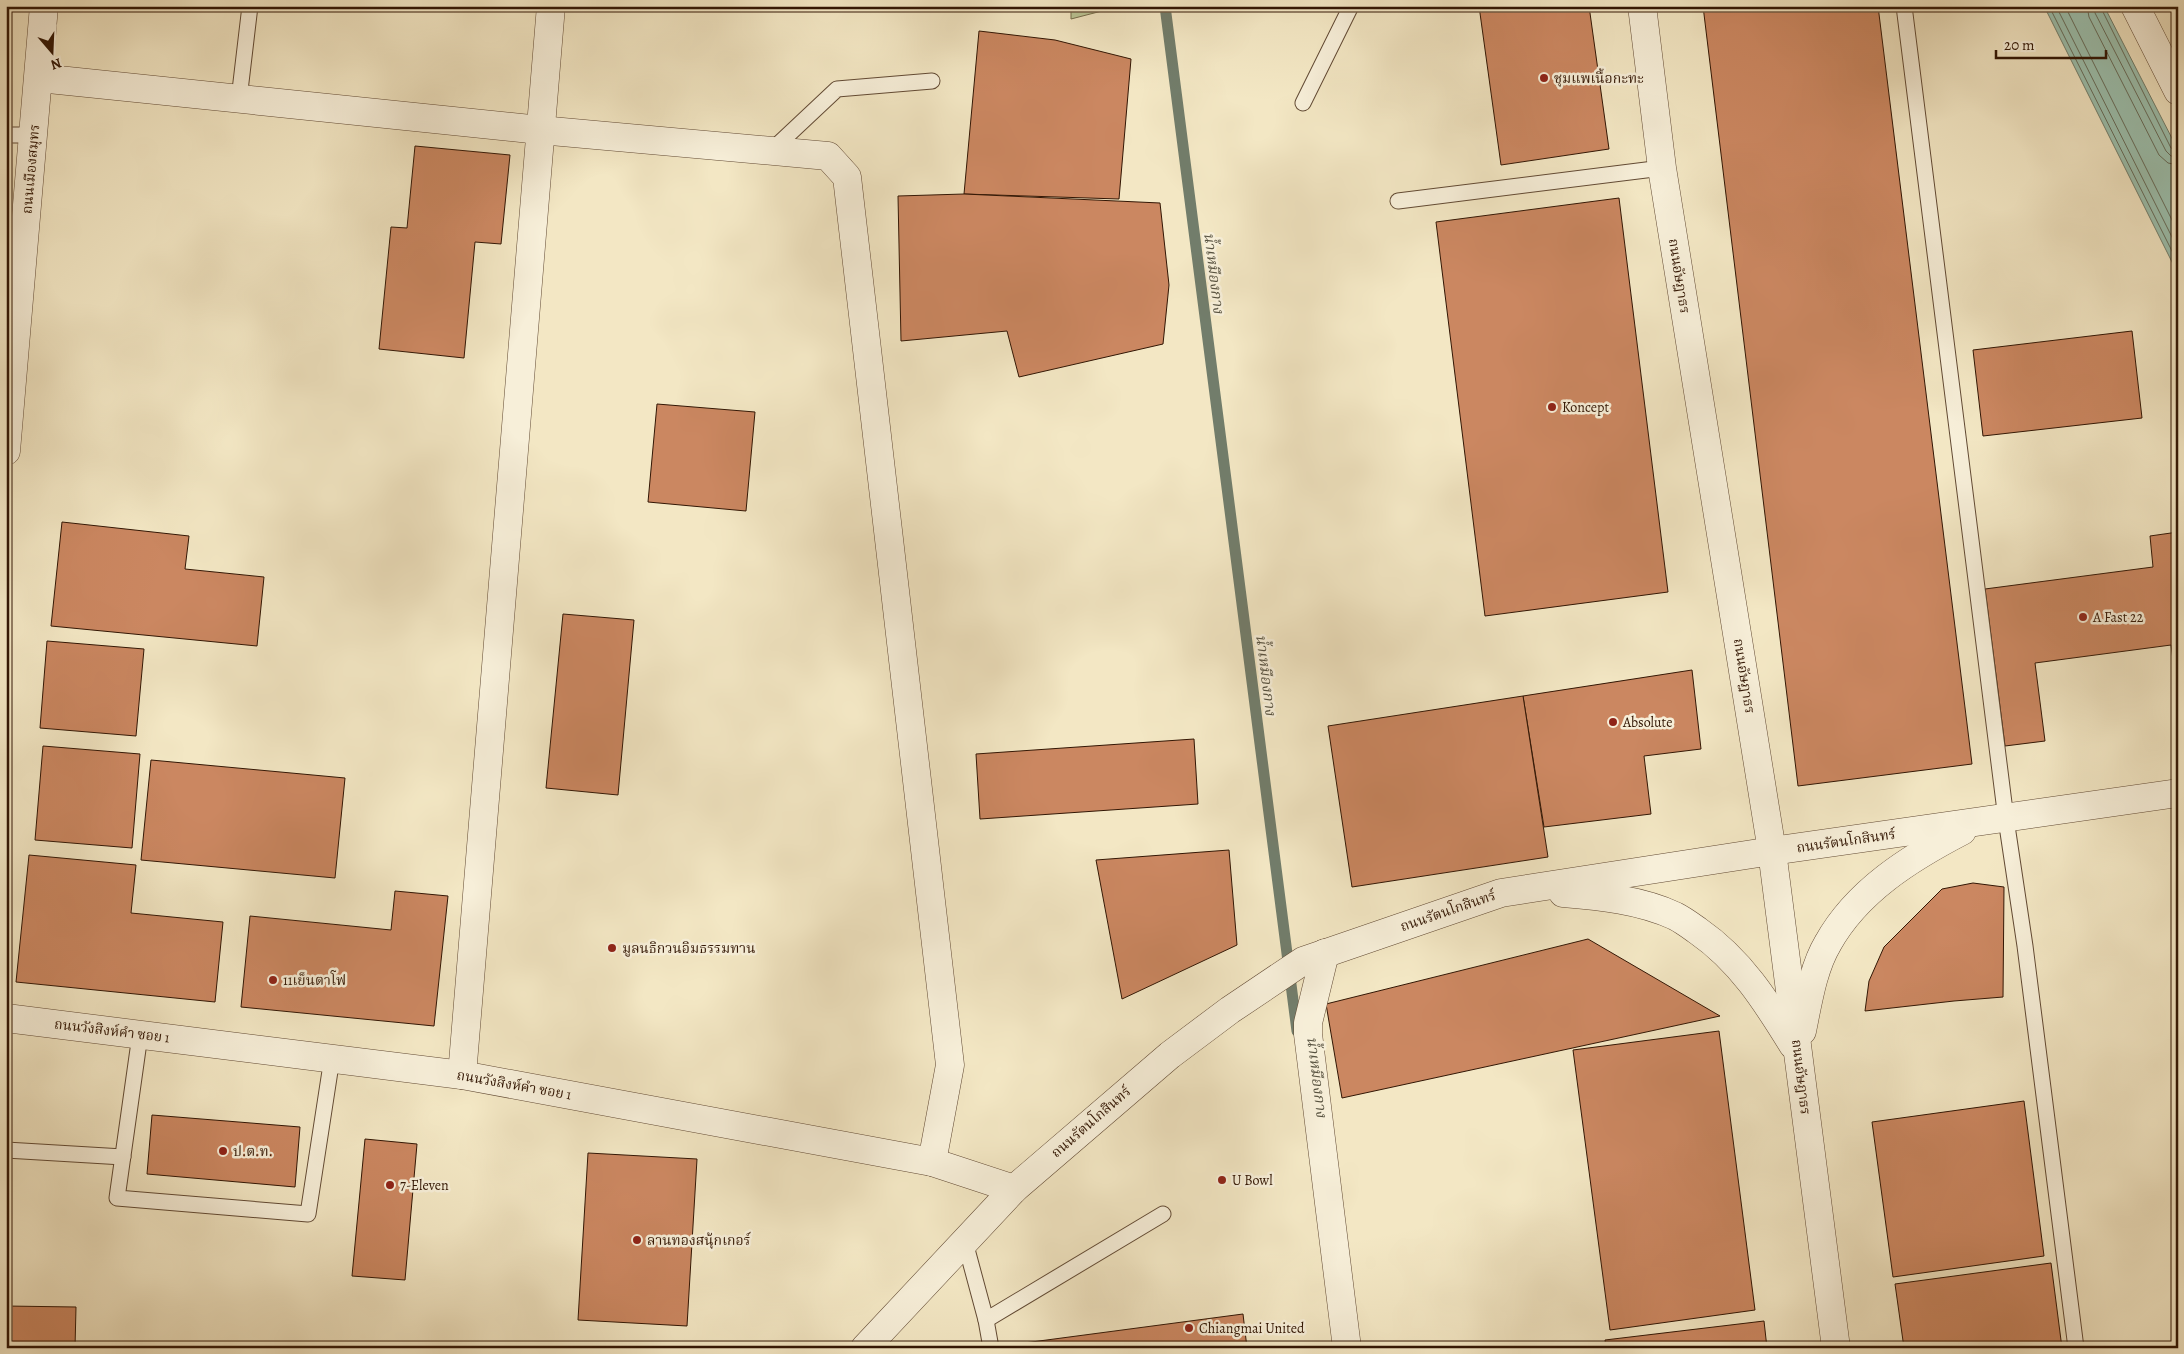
<svg xmlns="http://www.w3.org/2000/svg" width="2184" height="1354" viewBox="0 0 2184 1354" font-family="Alegreya,'Noto Serif Thai',serif">
<style>
.green{fill:#bac595;stroke:#766e4c}
.water{fill:#9cc1af;stroke:#727d6b}
.lines{fill:none;stroke-linecap:round;stroke-linejoin:round}
.shore{stroke:#676c5a;stroke-width:1}
.stream{stroke:#727d6b;stroke-width:11}
.building{fill:#cb8761;stroke:#321604}
.service-casing{stroke:#624a34;stroke-width:17}
.minor-casing{stroke:#624a34;stroke-width:29}
.tertiary-casing{stroke:#624a34;stroke-width:29}
.service{stroke:#f7efd9;stroke-width:15}
.minor{stroke:#f7efd9;stroke-width:28}
.tertiary{stroke:#f7efd9;stroke-width:28}
.poi-dot{fill:#8f2418;stroke:#f7efd9;stroke-width:2}
.labels{text-anchor:middle;dominant-baseline:central;stroke-width:5;stroke-linejoin:round;paint-order:stroke}
.poi-label{font-size:14px;fill:#321604;stroke:#f7efd9;text-anchor:start}
.street-label{font-size:14px;fill:#321604;stroke:#f7efd9}
.water-label{font-size:15px;font-style:italic;fill:#575240;stroke:#f7efd9}
</style>
<rect width="100%" height="100%" fill="#f3e7c4"/>
<filter id="stains"><feTurbulence type="fractalNoise" baseFrequency=".004" numOctaves="4"/><feColorMatrix values="0 0 0 0 .2 0 0 0 0 .09 0 0 0 0 .02 0 0 0 .5 -.17"/></filter>
<radialGradient id="worn" r=".72"><stop offset=".6" stop-color="#630" stop-opacity="0"/><stop offset="1" stop-color="#630" stop-opacity=".3"/></radialGradient>
<!-- green -->
<polygon class="green" points="1071,6 1121,6 1071,19"/>
<!-- water -->
<polygon class="water" points="2044,6 2104,6 2178,150 2178,274"/>
<g class="lines">
<!-- shore -->
<g class="shore">
<polyline points="2049,6 2178,263"/>
<polyline points="2056,6 2178,249"/>
<polyline points="2065,6 2178,232"/>
<polyline points="2087,6 2089,17 2159,155 2168,163 2178,165"/>
<polyline points="2094,6 2095,13 2166,151 2171,156 2178,157"/>
<polyline points="2100,6 2171,148 2178,151"/>
</g>
<!-- stream -->
<polyline class="stream" points="1165,6 1297,1031"/>
</g>
<!-- building -->
<g class="building">
<polygon points="1479,6 1589,6 1609,149 1501,165"/>
<polygon points="1703,6 1878,6 1972,764 1798,786"/>
<polygon points="979,31 1055,40 1131,59 1119,199 964,194"/>
<polygon points="415,146 510,155 501,244 475,242 464,358 379,349 391,227 407,228"/>
<polygon points="964,194 1160,203 1169,285 1163,344 1019,377 1007,331 901,341 898,196"/>
<polygon points="1619,198 1668,592 1485,616 1436,222"/>
<polygon points="2132,331 2142,418 1983,436 1973,350"/>
<polygon points="657,404 755,412 746,511 648,502"/>
<polygon points="62,522 189,536 185,569 264,577 257,646 51,626"/>
<polygon points="2178,532 2178,698 2171,645 2035,663 2045,741 2005,746 1985,589 2153,567 2150,536"/>
<polygon points="563,614 634,620 618,795 546,788"/>
<polygon points="47,641 144,649 136,736 40,728"/>
<polygon points="1692,670 1701,749 1644,756 1651,814 1544,827 1523,696"/>
<polygon points="1523,696 1548,857 1352,887 1328,726"/>
<polygon points="1194,739 1198,804 980,819 976,754"/>
<polygon points="43,746 140,754 132,848 35,840"/>
<polygon points="151,760 345,778 335,878 141,860"/>
<polygon points="1229,850 1237,945 1122,999 1096,860"/>
<polygon points="29,855 136,865 131,913 223,922 215,1002 16,982"/>
<polygon points="1973,883 2004,887 2003,997 1954,1001 1865,1011 1869,981 1884,947 1942,889"/>
<polygon points="395,891 448,896 434,1026 241,1007 250,916 391,930"/>
<polygon points="1588,939 1720,1016 1342,1098 1326,1004"/>
<polygon points="1719,1031 1755,1310 1610,1330 1573,1050"/>
<polygon points="2024,1101 2044,1256 1893,1277 1872,1122"/>
<polygon points="152,1115 300,1127 295,1187 147,1174"/>
<polygon points="365,1139 417,1144 405,1280 352,1276"/>
<polygon points="588,1153 697,1159 687,1326 578,1320"/>
<polygon points="2051,1263 2062,1348 1904,1348 1895,1284"/>
<polygon points="6,1306 76,1307 75,1348 6,1348"/>
<polygon points="1243,1314 1247,1348 1024,1348 1024,1343"/>
<polygon points="1764,1321 1767,1348 1606,1348 1605,1340"/>
</g>
<g class="lines">
<!-- service casing -->
<g class="service-casing">
<g id="service">
<polyline points="1904,6 2006,819 2025,946 2076,1348"/>
<polyline points="239,99 250,6"/>
<polyline points="1303,103 1351,6"/>
<polyline points="6,135 34,135"/>
<polyline points="771,151 837,89 932,81"/>
<polyline points="1398,201 1662,168"/>
<polyline points="140,1035 117,1198 308,1214 332,1058"/>
<polyline points="6,1150 123,1157"/>
<polyline points="965,1242 986,1320 1163,1214"/>
<polyline points="986,1320 991,1348"/>
</g>
</g>
<!-- minor casing -->
<g class="minor-casing">
<g id="minor">
<polyline points="2135,6 2178,91"/>
<polyline points="39,78 540,130 828,156 847,177 950,1065 932,1162"/>
<polyline points="1325,953 1308,1023 1308,1034 1347,1348"/>
<polyline points="6,1018 462,1075 932,1162 1014,1189"/>
<polyline points="462,1075 551,6"/>
</g>
</g>
<!-- tertiary casing -->
<g class="tertiary-casing">
<g id="tertiary">
<polyline points="1642,6 1662,168 1772,851 1836,1348"/>
<polyline points="6,451 44,6"/>
<path d="M1563 893C1600 896 1641 900 1675 916 1683 920 1691 926 1698 931 1740 960 1766 1001 1793 1045"/>
<path d="M1802 1031C1808 1002 1813 968 1828 943 1857 891 1910 858 1962 831"/>
<polyline points="865,1348 1014,1189 1170,1055 1230,1010 1303,961 1501,893 1772,851 2178,793"/>
</g>
</g>
<!-- service -->
<use href="#service" class="service"/>
<!-- minor -->
<use href="#minor" class="minor"/>
<!-- tertiary -->
<use href="#tertiary" class="tertiary"/>
</g>
<!-- markers -->
<g class="poi-dot">
<circle cx="1544" cy="78" r="5"/>
<circle cx="1552" cy="407" r="5"/>
<circle cx="2083" cy="617" r="5"/>
<circle cx="1613" cy="722" r="5"/>
<circle cx="612" cy="948" r="5"/>
<circle cx="273" cy="980" r="5"/>
<circle cx="223" cy="1151" r="5"/>
<circle cx="1222" cy="1180" r="5"/>
<circle cx="390" cy="1185" r="5"/>
<circle cx="637" cy="1240" r="5"/>
<circle cx="1189" cy="1328" r="5"/>
</g>
<g class="labels">
<!-- poi labels -->
<g class="poi-label">
<text x="1554" y="78">ชุมแพเนื้อกะทะ</text>
<text x="1562" y="407">Koncept</text>
<text x="2093" y="617">A Fast 22</text>
<text x="1623" y="722">Absolute</text>
<text x="622" y="948">มูลนธิกวนอิมธรรมทาน</text>
<text x="283" y="980">11เย็นตาโฟ</text>
<text x="233" y="1151">ป.ต.ท.</text>
<text x="1232" y="1180">U Bowl</text>
<text x="400" y="1185">7-Eleven</text>
<text x="647" y="1240">ลานทองสนุ้กเกอร์</text>
<text x="1199" y="1328">Chiangmai United</text>
</g>
<!-- street labels -->
<g class="street-label">
<text transform="translate(31 169) rotate(-85)">ถนนเมืองสมุทร</text>
<text transform="translate(1679 276) rotate(81)">ถนนอัษฎาธร</text>
<text transform="translate(1744 676) rotate(81)">ถนนอัษฎาธร</text>
<text transform="translate(1846 841) rotate(-8)">ถนนรัตนโกสินทร์</text>
<text transform="translate(1448 911) rotate(-19)">ถนนรัตนโกสินทร์</text>
<text transform="translate(112 1031) rotate(7)">ถนนวังสิงห์คำ ซอย 1</text>
<text transform="translate(1801 1077) rotate(83)">ถนนอัษฎาธร</text>
<text transform="translate(514 1085) rotate(10)">ถนนวังสิงห์คำ ซอย 1</text>
<text transform="translate(1091 1122) rotate(-41)">ถนนรัตนโกสินทร์</text>
</g>
<!-- water labels -->
<g class="water-label">
<text transform="translate(1214 273) rotate(83)">น้ำเหมืองกาง</text>
<text transform="translate(1266 675) rotate(83)">น้ำเหมืองกาง</text>
<text transform="translate(1317 1077) rotate(83)">น้ำเหมืองกาง</text>
</g>
</g>
<!-- margin -->
<rect width="2184" height="1354" fill="none" stroke="#f3e7c4" stroke-width="25"/>
<rect x="8" y="8" width="2169" height="1339" fill="none" stroke="#321604" stroke-width="2.5"/>
<rect x="12" y="12" width="2159" height="1329" fill="none" stroke="#321604"/>
<!-- north arrow -->
<g transform="translate(52 52) rotate(161)" stroke="#f7efd9" stroke-width="4" paint-order="stroke">
<path d="M0-4L9 19L0 12L-9 19Z" fill="#321604"/>
<text y="-8" font-size="14" font-weight="bold" text-anchor="middle" fill="#321604">N</text>
</g>
<!-- scale -->
<path d="M1996 50v8h110v-8" fill="none" stroke="#321604" stroke-width="2.5"/>
<text x="2004" y="50" font-size="15" fill="#321604" stroke="#f7efd9" stroke-width="4" paint-order="stroke">20 m</text>
<rect width="100%" height="100%" filter="url(#stains)"/>
<rect width="100%" height="100%" fill="url(#worn)"/>
</svg>
